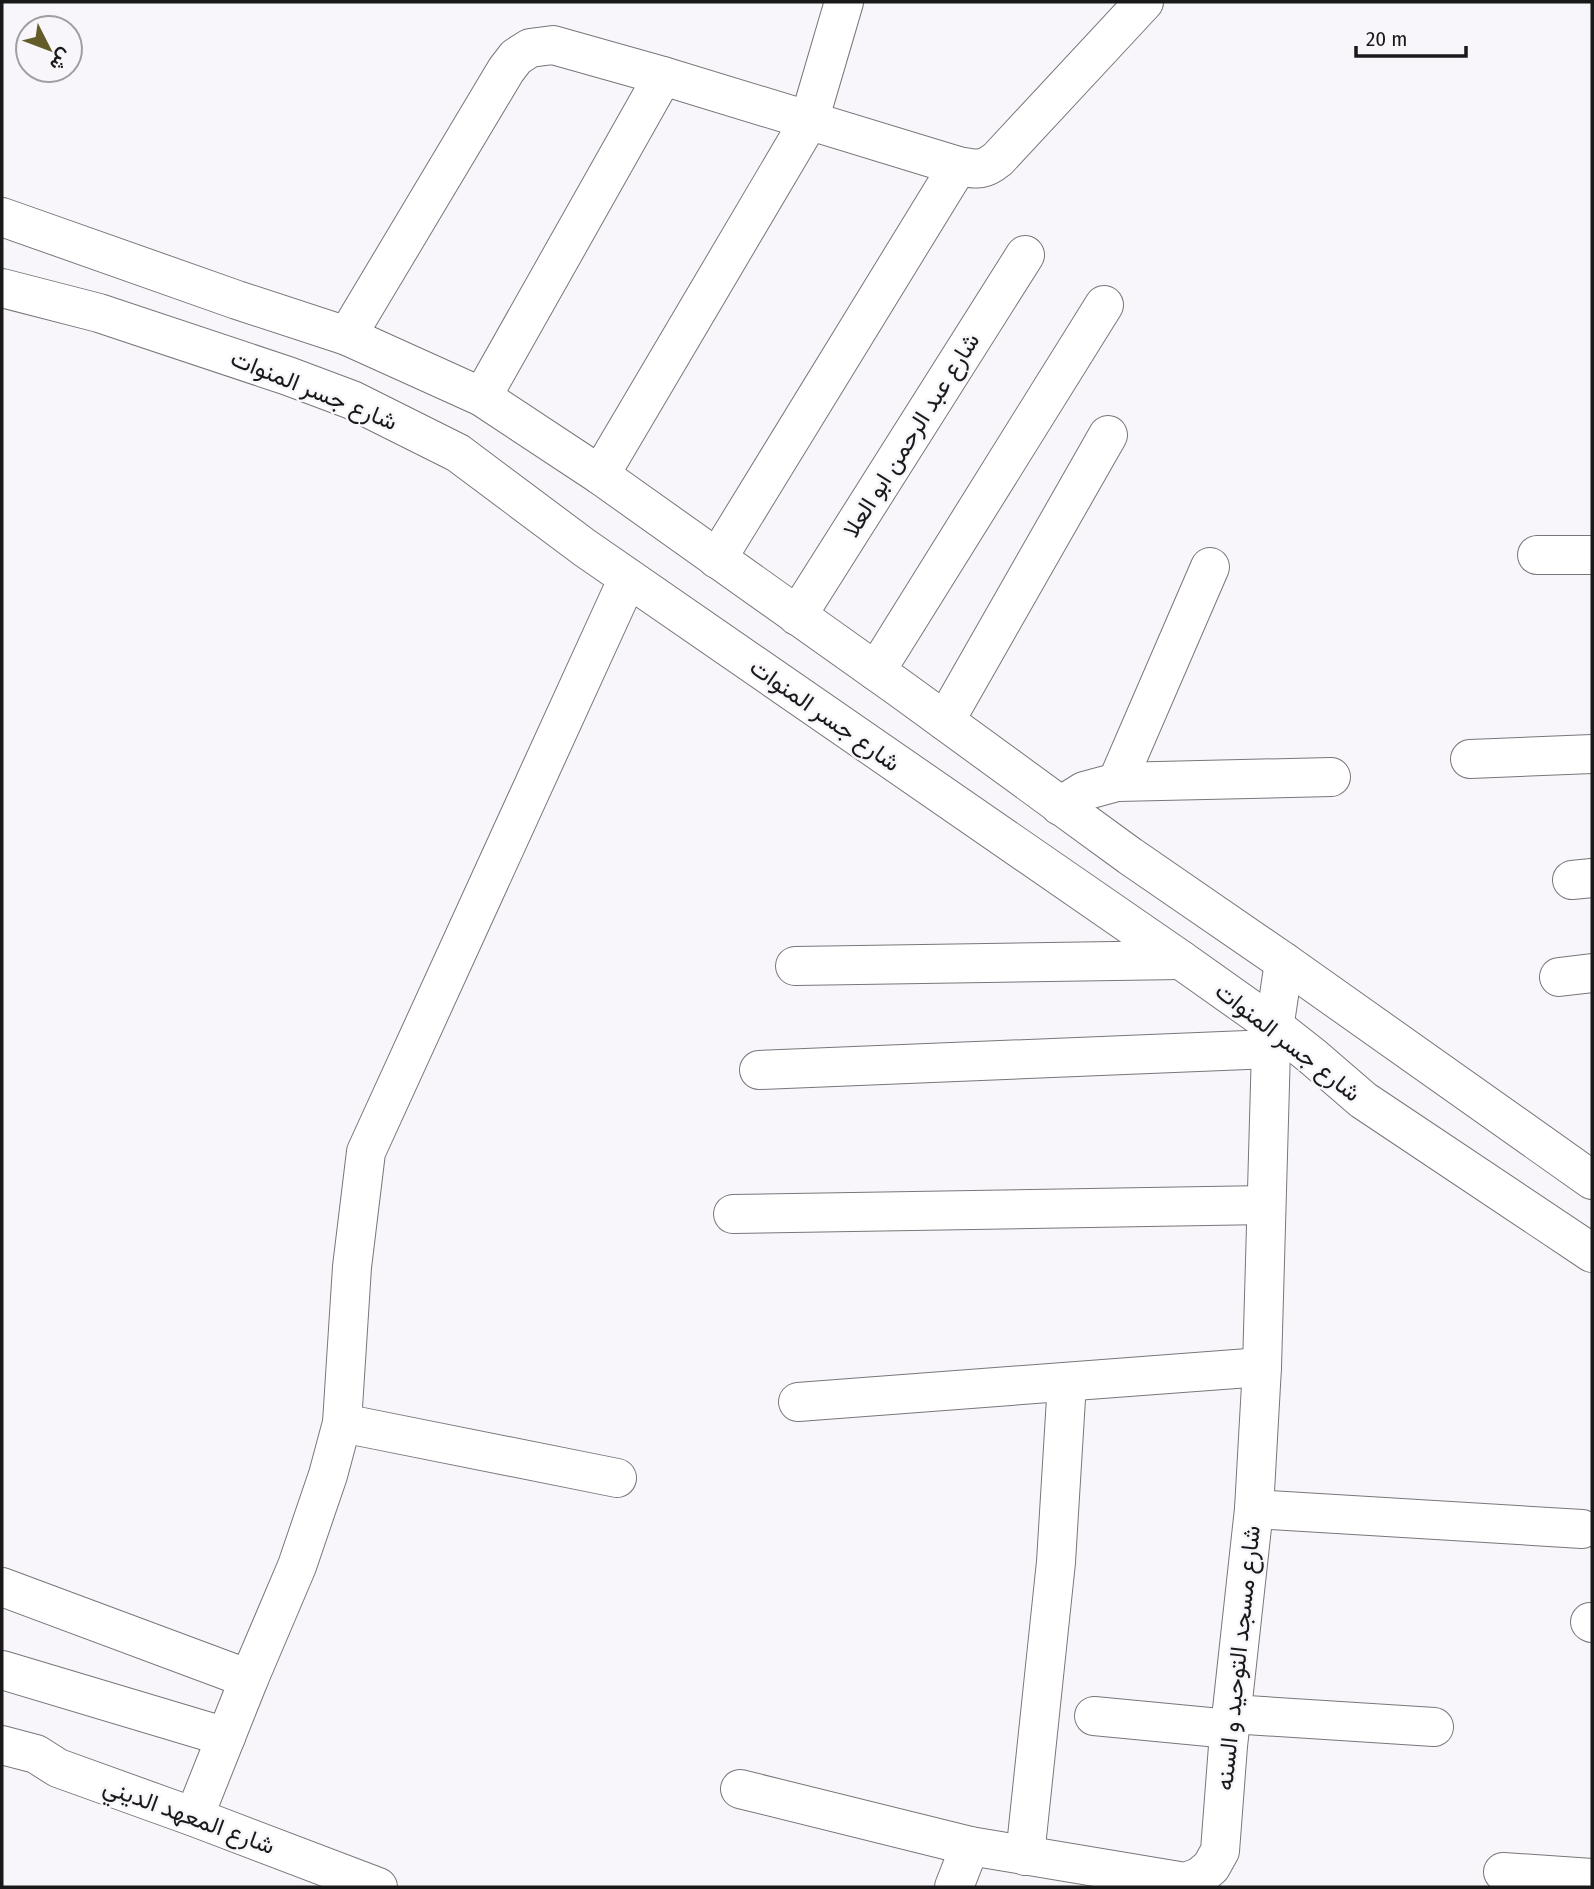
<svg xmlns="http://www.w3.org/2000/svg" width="1594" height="1889" viewBox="0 0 1594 1889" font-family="'Fira Sans Condensed',Vazirmatn,sans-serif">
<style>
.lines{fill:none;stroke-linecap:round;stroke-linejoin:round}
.minor-casing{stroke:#78767a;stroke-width:40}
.minor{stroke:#fff;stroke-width:38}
.labels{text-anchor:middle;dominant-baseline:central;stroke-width:5;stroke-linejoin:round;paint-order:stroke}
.street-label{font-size:24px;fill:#19191a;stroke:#f8f6fa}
</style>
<rect width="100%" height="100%" fill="#f8f6fa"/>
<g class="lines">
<!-- minor casing -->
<g class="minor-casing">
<g id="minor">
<polyline points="2,217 237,300 347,336 482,397 600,475 901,689 1130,856 1284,962 1592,1180"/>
<polyline points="2,288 99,313 288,376 352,400 458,453 585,548 1181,960 1274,1026 1312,1056 1363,1100 1592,1253"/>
<path d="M347 336 506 70 516 57 530 48 553 45 663 76 958 166C976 169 982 172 998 159L1144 2"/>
<polyline points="482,397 663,76"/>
<polyline points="600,475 809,121 844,2"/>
<polyline points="1537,555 1592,555"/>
<polyline points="717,559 958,166"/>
<polyline points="797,616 1025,255"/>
<polyline points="876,671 1104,305"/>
<polyline points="945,721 1108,435"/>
<polyline points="1470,759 1592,754"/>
<polyline points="1117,782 1210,567"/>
<polyline points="1060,806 1084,791 1117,782 1331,777"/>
<polyline points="1572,880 1592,878"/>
<polyline points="795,966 1181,960"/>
<polyline points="1559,977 1592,973"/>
<polyline points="759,1070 1271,1049"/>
<polyline points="733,1214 1266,1205"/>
<polyline points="798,1402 1262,1367"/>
<polyline points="342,1423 617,1478"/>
<polyline points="1254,1509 1582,1529"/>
<polyline points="2,1587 249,1679"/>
<polyline points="1590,1622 1592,1623"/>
<polyline points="2,1670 226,1737"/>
<polyline points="1231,1714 1434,1727"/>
<polyline points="1094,1716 1230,1729"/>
<polyline points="2,1745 36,1754 58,1768 194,1817 378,1887"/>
<polyline points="740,1789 970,1846 1185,1882 1199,1877 1211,1867 1220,1851 1228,1746 1254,1509 1262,1367 1271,1049 1284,962"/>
<polyline points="194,1817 249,1679 297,1566 328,1475 342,1423 352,1267 366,1152 628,578"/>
<polyline points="1025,1856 1056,1562 1067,1382"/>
<polyline points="1503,1872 1592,1878"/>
<polyline points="954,1887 970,1846"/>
</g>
</g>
<!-- minor -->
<use href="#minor" class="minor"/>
</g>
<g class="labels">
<!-- street labels -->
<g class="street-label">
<text transform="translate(314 390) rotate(22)">شارع جسر المنوات</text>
<text transform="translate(911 435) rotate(-58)">شارع عبد الرحمن ابو العلا</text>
<text transform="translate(825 715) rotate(35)">شارع جسر المنوات</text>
<text transform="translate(1288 1042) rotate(38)">شارع جسر المنوات</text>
<text transform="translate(1238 1658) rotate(-84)">شارع مسجد التوحيد و السنه</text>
<text transform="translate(189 1816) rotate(20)">شارع المعهد الديني</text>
</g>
</g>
<!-- border -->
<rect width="1594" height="1889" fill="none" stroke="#19191a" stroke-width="7"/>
<!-- north arrow -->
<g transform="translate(49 49) rotate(132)"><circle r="33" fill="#f8f6fa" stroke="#9f9ea0" stroke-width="2"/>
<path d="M0-5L12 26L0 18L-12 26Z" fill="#635c29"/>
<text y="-10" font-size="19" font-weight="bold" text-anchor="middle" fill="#19191a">ش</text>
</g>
<!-- scale -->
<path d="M1356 46v10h110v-10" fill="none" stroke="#19191a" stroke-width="3.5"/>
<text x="1366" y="46" font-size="21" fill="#19191a" stroke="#f8f6fa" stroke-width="5" paint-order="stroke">20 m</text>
</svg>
